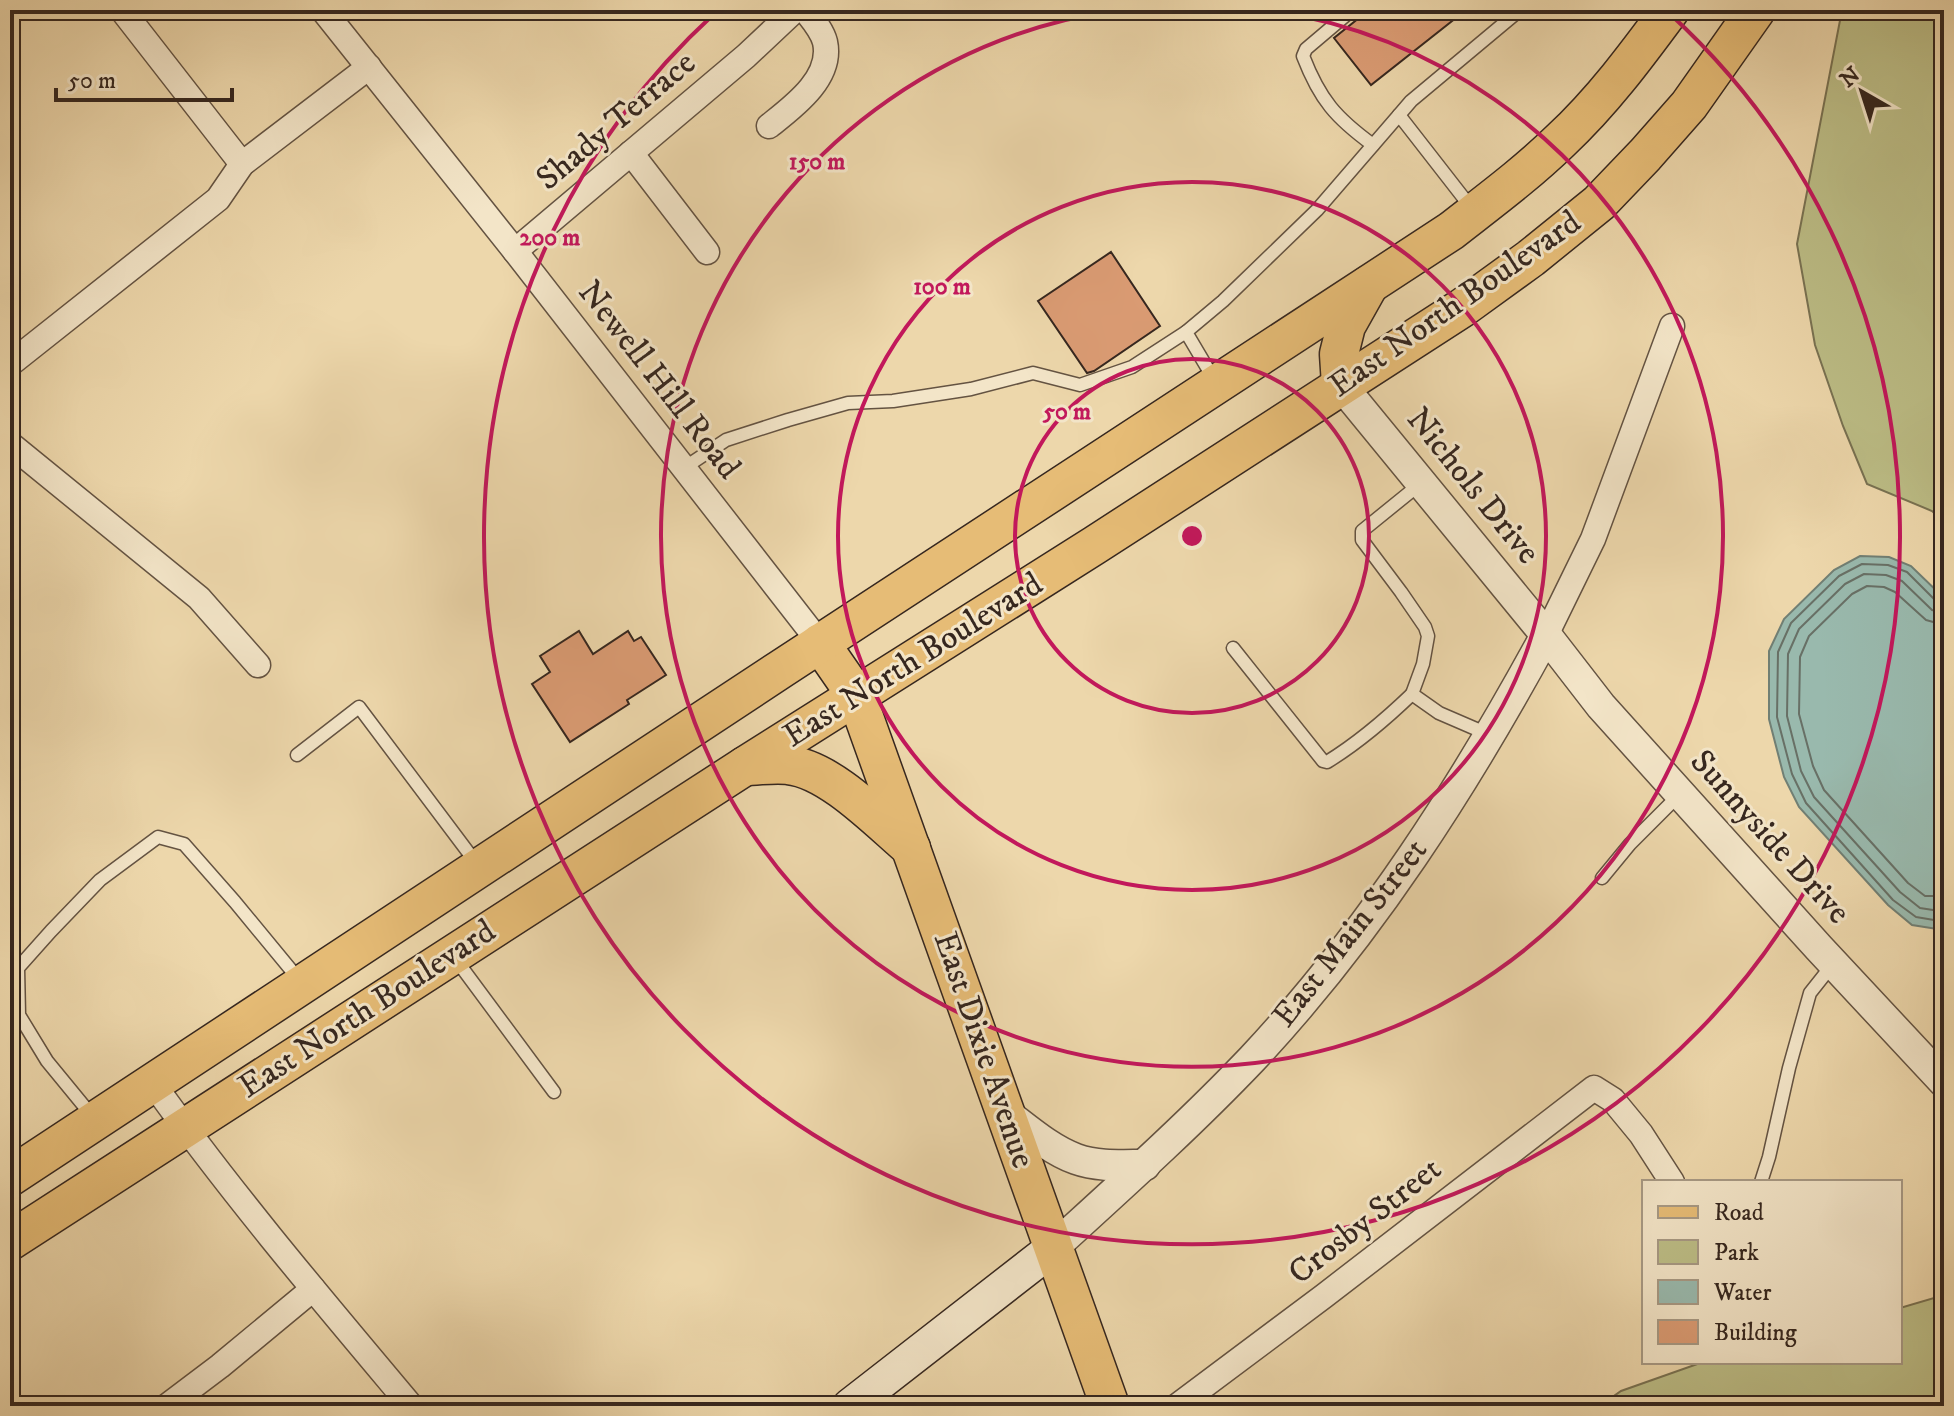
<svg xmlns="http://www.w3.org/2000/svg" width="1954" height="1416" viewBox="0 0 1954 1416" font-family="'IM FELL DW Pica',serif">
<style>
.green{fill:#bcbd86;stroke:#797252;stroke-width:2}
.water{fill:#99b9ad;stroke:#717f74;stroke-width:2}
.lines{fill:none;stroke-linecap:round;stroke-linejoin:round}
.shore{stroke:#687066;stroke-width:2}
.building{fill:#da9b73;stroke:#36271f;stroke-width:2}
.service-casing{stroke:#645342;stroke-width:15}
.minor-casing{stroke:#645342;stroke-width:27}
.tertiary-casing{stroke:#645342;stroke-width:33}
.secondary-casing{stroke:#36271f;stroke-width:37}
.primary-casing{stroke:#36271f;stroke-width:41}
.service{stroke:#f3e5c8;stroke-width:12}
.minor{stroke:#f3e5c8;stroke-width:24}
.tertiary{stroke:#f3e5c8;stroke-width:30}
.secondary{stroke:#f3e5c8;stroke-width:34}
.primary{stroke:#e6bc76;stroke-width:38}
.ring{fill:none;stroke:#c2185b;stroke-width:4}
.labels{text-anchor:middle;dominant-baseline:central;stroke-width:6;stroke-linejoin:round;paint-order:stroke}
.street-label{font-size:34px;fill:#36271f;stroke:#f3e5c8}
.centre{fill:#c2185b;stroke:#f3e5c8;stroke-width:4}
.ring-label{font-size:24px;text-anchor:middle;font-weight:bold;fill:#c2185b;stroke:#f3e5c8;stroke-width:6;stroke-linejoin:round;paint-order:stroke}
</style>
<rect width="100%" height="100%" fill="#edd7ab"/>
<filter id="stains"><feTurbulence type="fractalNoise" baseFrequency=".0025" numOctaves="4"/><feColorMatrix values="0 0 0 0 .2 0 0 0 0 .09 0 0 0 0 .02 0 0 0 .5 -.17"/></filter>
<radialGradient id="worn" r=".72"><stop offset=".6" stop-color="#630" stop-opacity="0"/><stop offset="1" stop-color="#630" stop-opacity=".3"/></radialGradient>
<!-- green -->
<g class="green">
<polygon points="1842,10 1944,10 1944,522 1932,511 1867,484 1843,426 1815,345 1797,244"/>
<polygon points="1944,1295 1944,1406 1600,1406 1621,1391 1703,1362 1900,1362 1900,1308"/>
</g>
<!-- water -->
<polygon class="water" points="1860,556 1889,557 1911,566 1944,598 1944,925 1937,929 1912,925 1888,905 1799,807 1784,777 1769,719 1769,651 1784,619 1834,570"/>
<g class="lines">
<!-- shore -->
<g class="shore">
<polyline points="1944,603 1935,600 1907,572 1888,565 1862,564 1839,576 1791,623 1778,652 1777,717 1792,774 1806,803 1893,900 1916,917 1934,920 1944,918"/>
<polyline points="1944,613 1932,610 1902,581 1886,575 1864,574 1845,584 1799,629 1788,654 1787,716 1801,771 1814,797 1900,892 1920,908 1933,910 1944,908"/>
<polyline points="1944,625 1926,620 1895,592 1884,587 1867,586 1852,594 1809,636 1800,657 1799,714 1813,766 1824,790 1908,883 1925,896 1944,896"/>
</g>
</g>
<!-- building -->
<g class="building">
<polygon points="1369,10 1466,10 1371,85 1334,38"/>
<polygon points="1111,252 1160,326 1094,371 1087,373 1038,301"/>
<polygon points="579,631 593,654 628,631 634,641 641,637 666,675 627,700 629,704 570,742 532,684 550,672 540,656"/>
</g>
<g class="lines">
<!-- service casing -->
<g class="service-casing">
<g id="service">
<path d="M1352 10 1306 49 1303 56C1320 100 1336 118 1373 145"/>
<polyline points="1399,115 1411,101 1520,10"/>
<polyline points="1215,381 1186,332 1223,301 1317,210 1399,115 1473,210"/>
<polyline points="684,468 726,440 788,420 848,403 893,401 971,389 1033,373 1080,385 1132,367 1186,332"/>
<polyline points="1420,484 1362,531 1362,540 1401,592 1425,627 1428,636 1423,664 1412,694 1439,713 1490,735"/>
<path d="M1233 648 1323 761 1327 762C1358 743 1386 719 1412 694"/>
<polyline points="297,755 359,707 477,864"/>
<polyline points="1602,878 1630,844 1680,794"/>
<polyline points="454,957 554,1092"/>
<polyline points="93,1117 47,1061 19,1015 18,968 51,931 100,880 158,837 184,844 235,902 301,982"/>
<polyline points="1761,1182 1769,1157 1789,1068 1810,993 1833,964"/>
</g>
</g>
<!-- minor casing -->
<g class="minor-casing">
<g id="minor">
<polyline points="122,10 242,164"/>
<polyline points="323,10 515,251 820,643"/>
<path d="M769 126C793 107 833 78 825 42 822 30 812 19 805 10"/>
<polyline points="631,153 707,252"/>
<polyline points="515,251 746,56 795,10"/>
<polyline points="10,364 218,199 242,164 369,67"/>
<polyline points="10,444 199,598 258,665"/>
<polyline points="1546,635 1593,539 1672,326"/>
<path d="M152 1082C232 1194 322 1300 411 1406"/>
<polyline points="167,1406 220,1366 313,1289"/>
<polyline points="1177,1406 1324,1296 1594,1088 1613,1100 1641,1134 1672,1182"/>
</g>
</g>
<!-- tertiary casing -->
<g class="tertiary-casing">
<g id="tertiary">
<polyline points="1341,385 1546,635 1601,706 1819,948 1944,1082"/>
<path d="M1007 1114C1028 1130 1051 1150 1076 1159 1098 1167 1123 1165 1145 1165"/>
<path d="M1053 1248C1121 1186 1189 1125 1252 1059 1370 933 1464 786 1546 635"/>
</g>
</g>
<!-- secondary casing -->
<g class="secondary-casing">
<polyline id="secondary" points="850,1406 1053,1248"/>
</g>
<!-- primary casing -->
<g class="primary-casing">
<g id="primary">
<polyline points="1341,385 1339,354 1346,326 1369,285"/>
<polyline points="820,643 856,695 1110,1406"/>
<path d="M745 766C759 766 774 763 788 765 830 769 879 821 911 848"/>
<path d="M10 1177 781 669 1451 231C1488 202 1526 174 1560 141 1602 102 1636 56 1670 10"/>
<polyline points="10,1241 745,766 1095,545 1462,308 1531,258 1599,203 1645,155 1689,105 1756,10"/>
</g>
</g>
<!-- service -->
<use href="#service" class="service"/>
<!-- minor -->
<use href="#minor" class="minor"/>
<!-- tertiary -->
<use href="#tertiary" class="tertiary"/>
<!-- secondary -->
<use href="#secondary" class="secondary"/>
<!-- primary -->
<use href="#primary" class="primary"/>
</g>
<!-- distance rings -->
<g class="ring">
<circle cx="1192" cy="536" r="177"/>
<circle cx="1192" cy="536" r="354"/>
<path d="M1266 10A531 531 0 1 1 1118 10"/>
<path d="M1670 14A708 708 0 1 1 714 14"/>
</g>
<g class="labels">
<!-- street labels -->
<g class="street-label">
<text transform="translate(616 121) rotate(-40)">Shady Terrace</text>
<text transform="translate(1455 304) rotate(-35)">East North Boulevard</text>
<text transform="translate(659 380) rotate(52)">Newell Hill Road</text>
<text transform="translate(1473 486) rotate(51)">Nichols Drive</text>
<text transform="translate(913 660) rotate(-32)">East North Boulevard</text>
<text transform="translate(1770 837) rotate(48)">Sunnyside Drive</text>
<text transform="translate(1350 933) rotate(-52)">East Main Street</text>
<text transform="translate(367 1009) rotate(-33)">East North Boulevard</text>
<text transform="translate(984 1050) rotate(71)">East Dixie Avenue</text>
<text transform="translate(1365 1221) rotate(-38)">Crosby Street</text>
</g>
</g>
<circle cx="1192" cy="536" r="12" class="centre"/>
<g class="ring-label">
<text x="817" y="169">150 m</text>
<text x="550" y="245">200 m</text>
<text x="942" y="294">100 m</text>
<text x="1067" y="419">50 m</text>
</g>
<!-- margin -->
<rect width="1954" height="1416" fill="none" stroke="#edd7ab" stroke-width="40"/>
<rect x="12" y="12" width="1930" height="1392" fill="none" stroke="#36271f" stroke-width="4"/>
<rect x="20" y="20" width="1914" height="1376" fill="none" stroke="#36271f" stroke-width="2"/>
<!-- legend -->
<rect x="1642" y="1180" width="260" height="184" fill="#f3e5c8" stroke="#a79984" stroke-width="2"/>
<rect x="1658" y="1206" width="40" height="12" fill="#e6bc76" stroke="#a79984" stroke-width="2"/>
<text x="1714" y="1220" font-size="24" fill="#36271f">Road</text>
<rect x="1658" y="1240" width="40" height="24" fill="#bcbd86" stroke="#a79984" stroke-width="2"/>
<text x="1714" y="1260" font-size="24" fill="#36271f">Park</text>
<rect x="1658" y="1280" width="40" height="24" fill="#99b9ad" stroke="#a79984" stroke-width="2"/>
<text x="1714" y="1300" font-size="24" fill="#36271f">Water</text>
<rect x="1658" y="1320" width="40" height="24" fill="#da9b73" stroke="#a79984" stroke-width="2"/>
<text x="1714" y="1340" font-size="24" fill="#36271f">Building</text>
<!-- north arrow -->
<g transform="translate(1862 92) rotate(321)" stroke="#f3e5c8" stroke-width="6" paint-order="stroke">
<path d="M0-6L14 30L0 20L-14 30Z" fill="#36271f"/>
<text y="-12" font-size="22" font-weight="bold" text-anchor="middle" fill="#36271f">N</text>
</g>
<!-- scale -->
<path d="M56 88v12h176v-12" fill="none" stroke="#36271f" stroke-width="4"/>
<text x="68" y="88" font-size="24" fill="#36271f" stroke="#f3e5c8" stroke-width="6" paint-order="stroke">50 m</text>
<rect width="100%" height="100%" filter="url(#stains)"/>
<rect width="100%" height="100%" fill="url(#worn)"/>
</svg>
